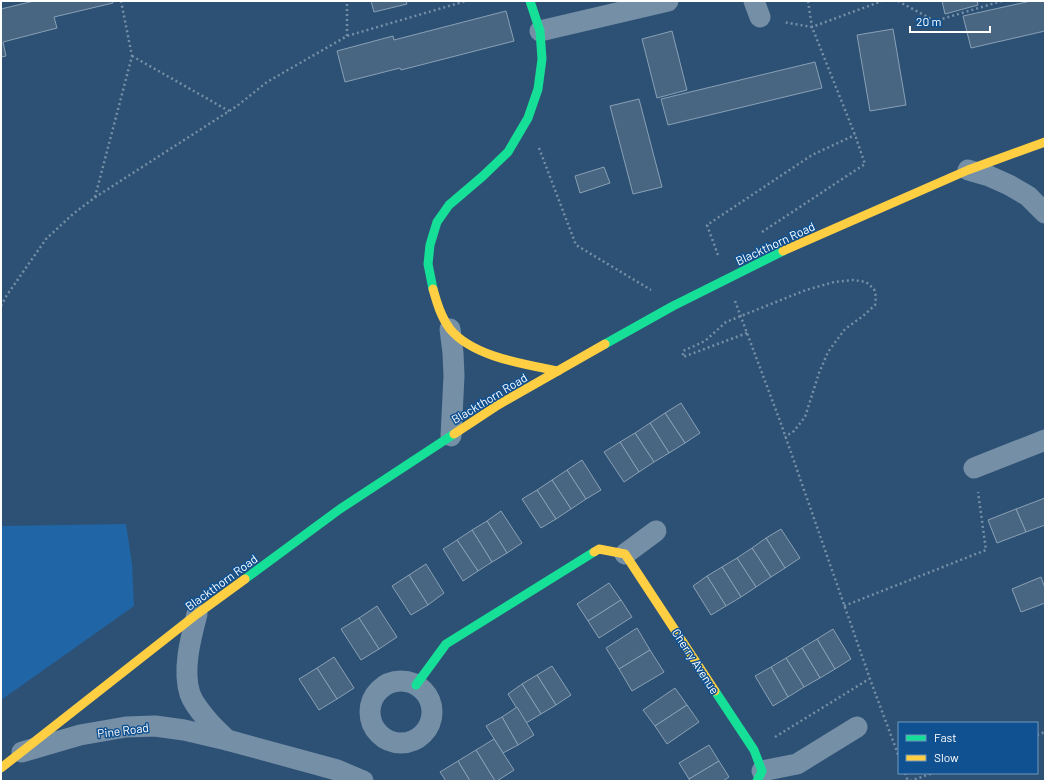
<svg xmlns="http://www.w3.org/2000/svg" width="1046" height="782" viewBox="0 0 1046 782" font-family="Barlow,sans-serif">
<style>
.green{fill:#2066a6}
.building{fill:#486682;stroke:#89a0b5}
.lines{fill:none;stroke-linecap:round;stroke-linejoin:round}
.path{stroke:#758fa7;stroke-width:2.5;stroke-dasharray:2 3;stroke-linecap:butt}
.street{stroke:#758fa7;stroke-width:21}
.fast{stroke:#16e098;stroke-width:9}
.slow{stroke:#ffcf43;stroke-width:9}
.labels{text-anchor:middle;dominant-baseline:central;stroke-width:3;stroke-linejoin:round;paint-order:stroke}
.street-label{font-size:12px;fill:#fff;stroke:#105191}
</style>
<rect width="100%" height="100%" fill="#2d5174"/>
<!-- green -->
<polygon class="green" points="126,524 132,564 134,606 1,700 1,526"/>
<!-- building -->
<g class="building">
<polygon points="34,1 112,1 113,3 54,17 57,28 3,42 6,56 1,57 1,9"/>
<polygon points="371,1 406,1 407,4 374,12"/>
<polygon points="942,1 977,1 978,5 945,14"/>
<polygon points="1031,1 1045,1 1045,31 971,48 963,16"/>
<polygon points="506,11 514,41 401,70 400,68 345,82 337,51 393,36 394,40"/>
<polygon points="893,29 906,105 870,111 857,35"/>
<polygon points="672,31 687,90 657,98 642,39"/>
<polygon points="815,62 822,88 668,125 661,99"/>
<polygon points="639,99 662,187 633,194 610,106"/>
<polygon points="604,167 610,183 580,193 575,176"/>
<polygon points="681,403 700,433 685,443 665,413"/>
<polygon points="665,413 685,443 669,453 650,423"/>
<polygon points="650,423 669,453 654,462 635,433"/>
<polygon points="635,433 654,462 639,472 620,442"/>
<polygon points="620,442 639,472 624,482 604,452"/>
<polygon points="582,460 601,490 586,499 567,470"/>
<polygon points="567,470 586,499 571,509 552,480"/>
<polygon points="552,480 571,509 556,519 537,490"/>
<polygon points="537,490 556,519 541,528 522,499"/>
<polygon points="1045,498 1045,525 1026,532 1016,509"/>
<polygon points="1016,509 1026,532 997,543 988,520"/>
<polygon points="501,511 522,543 507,553 487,521"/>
<polygon points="487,521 507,553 492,562 472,530"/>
<polygon points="781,529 800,558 785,568 766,538"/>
<polygon points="472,530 492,562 478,571 457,540"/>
<polygon points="766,538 785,568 771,577 752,548"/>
<polygon points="457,540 478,571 463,581 443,549"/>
<polygon points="752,548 771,577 756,587 737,558"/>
<polygon points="737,558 756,587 741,597 722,567"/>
<polygon points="426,564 444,593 428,605 409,575"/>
<polygon points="722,567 741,597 726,606 707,576"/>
<polygon points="409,575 428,605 411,615 392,586"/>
<polygon points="707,576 726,606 711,615 693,586"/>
<polygon points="1041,577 1045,588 1045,603 1021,612 1012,589"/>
<polygon points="609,583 621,600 588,621 577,604"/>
<polygon points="621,600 632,617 599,638 588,621"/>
<polygon points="377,606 397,637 379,649 359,618"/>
<polygon points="359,618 379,649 361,660 341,629"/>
<polygon points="637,628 650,650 619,669 606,648"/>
<polygon points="833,629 851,659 835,669 817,639"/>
<polygon points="817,639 835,669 820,678 802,648"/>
<polygon points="802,648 820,678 804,687 786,658"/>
<polygon points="650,650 664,672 632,691 619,669"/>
<polygon points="334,657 354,688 337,699 317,668"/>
<polygon points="786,658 804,687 788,697 771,667"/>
<polygon points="552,666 571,695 556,705 537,675"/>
<polygon points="771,667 788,697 773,706 755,676"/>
<polygon points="317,668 337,699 319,710 299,679"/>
<polygon points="537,675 556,705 541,714 522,684"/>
<polygon points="522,684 541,714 526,723 508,694"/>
<polygon points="675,688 687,705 655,726 643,710"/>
<polygon points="687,705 699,722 667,744 655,726"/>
<polygon points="517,707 534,735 518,745 502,717"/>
<polygon points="502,717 518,745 503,753 486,726"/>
<polygon points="494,739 514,770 497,781 495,781 476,750"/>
<polygon points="709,745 719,761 689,779 679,763"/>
<polygon points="476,750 495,781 470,781 458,761"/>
<polygon points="458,761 470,781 446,781 440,772"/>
<polygon points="719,761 729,777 723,781 690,781 689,779"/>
</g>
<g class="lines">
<!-- path -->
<g class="path">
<polyline points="808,1 812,27 882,1"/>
<polyline points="898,1 935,21 1002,1"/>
<polyline points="347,36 347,1"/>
<polyline points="132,56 229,111"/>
<polyline points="539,148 576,245 651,290"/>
<polyline points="95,197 132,56 121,1"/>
<polyline points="762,232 865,164 855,135 812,27 783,22"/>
<polyline points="718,255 707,225 812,155 855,135"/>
<polyline points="735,301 780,421 870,679 899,757"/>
<polyline points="1,306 7,295 46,239 73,214 94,198 237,106 267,82 347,36 466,1"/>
<polyline points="747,333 683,357 683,351 705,341 726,322 806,290 834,282 853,280 866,282 874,289 876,297 875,305 863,316 845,329 828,352 819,373 805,417 794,431 785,437"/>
<polyline points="844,606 986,550 978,492"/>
<polyline points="1037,735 1045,732"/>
<polyline points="775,737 869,679"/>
<polyline points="905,773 908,781"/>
<polyline points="910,781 933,773"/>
</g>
<!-- street -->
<g class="street">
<polyline points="754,1 760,17"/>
<polyline points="540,31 668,1"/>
<polyline points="968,170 989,176 1009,185 1028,196 1045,213"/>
<polyline points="450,329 453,353 454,376 451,436"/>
<polyline points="974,468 1045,440"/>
<polyline points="625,554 656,531"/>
<path d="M197 614C191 637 182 670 190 694 193 702 199 710 205 717 211 725 219 732 227 740"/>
<circle cx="401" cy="712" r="31"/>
<polyline points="22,752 80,735 126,727 155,726 184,730 227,740 337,770 363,781"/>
<polyline points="762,771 797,764 857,727"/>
</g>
<!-- fast -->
<g class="fast">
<polyline points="433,289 428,264 430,245 437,222 449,205 483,176 508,152 528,118 538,89 542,59 540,31 530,1"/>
<polyline points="605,344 673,306 783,251"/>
<polyline points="245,579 340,509 454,434"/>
<polyline points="416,685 446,644 594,552"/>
<polyline points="715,691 754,750 762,771 757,781"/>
</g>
<!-- slow -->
<g class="slow">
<polyline points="783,251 968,170 1045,142"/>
<path d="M433 289C437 303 441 317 450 329 473 357 524 364 558 371"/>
<polyline points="454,434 498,405 605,344"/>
<polyline points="594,552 599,549 625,554 715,691"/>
<polyline points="1,768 197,614 245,579"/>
</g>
</g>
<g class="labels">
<!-- street labels -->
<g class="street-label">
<text transform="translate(775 243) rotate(-25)">Blackthorn Road</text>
<text transform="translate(489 398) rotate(-31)">Blackthorn Road</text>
<text transform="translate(221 582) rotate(-36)">Blackthorn Road</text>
<text transform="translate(696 661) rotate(57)">Cherry Avenue</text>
<text transform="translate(123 730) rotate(-7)">Pine Road</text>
</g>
</g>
<!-- border -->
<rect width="1046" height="782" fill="none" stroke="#ffffff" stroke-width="4"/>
<!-- legend -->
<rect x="898" y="722" width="140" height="52" fill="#105191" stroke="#7097bd"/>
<rect x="906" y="735" width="20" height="6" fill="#16e098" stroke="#7097bd"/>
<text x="934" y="742" font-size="12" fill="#ffffff">Fast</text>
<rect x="906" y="755" width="20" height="6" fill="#ffcf43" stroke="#7097bd"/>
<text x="934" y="762" font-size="12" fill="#ffffff">Slow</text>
<!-- scale -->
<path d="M910 26v6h80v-6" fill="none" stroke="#ffffff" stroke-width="2"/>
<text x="916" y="26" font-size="12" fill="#ffffff" stroke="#105191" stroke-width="3" paint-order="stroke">20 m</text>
</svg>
